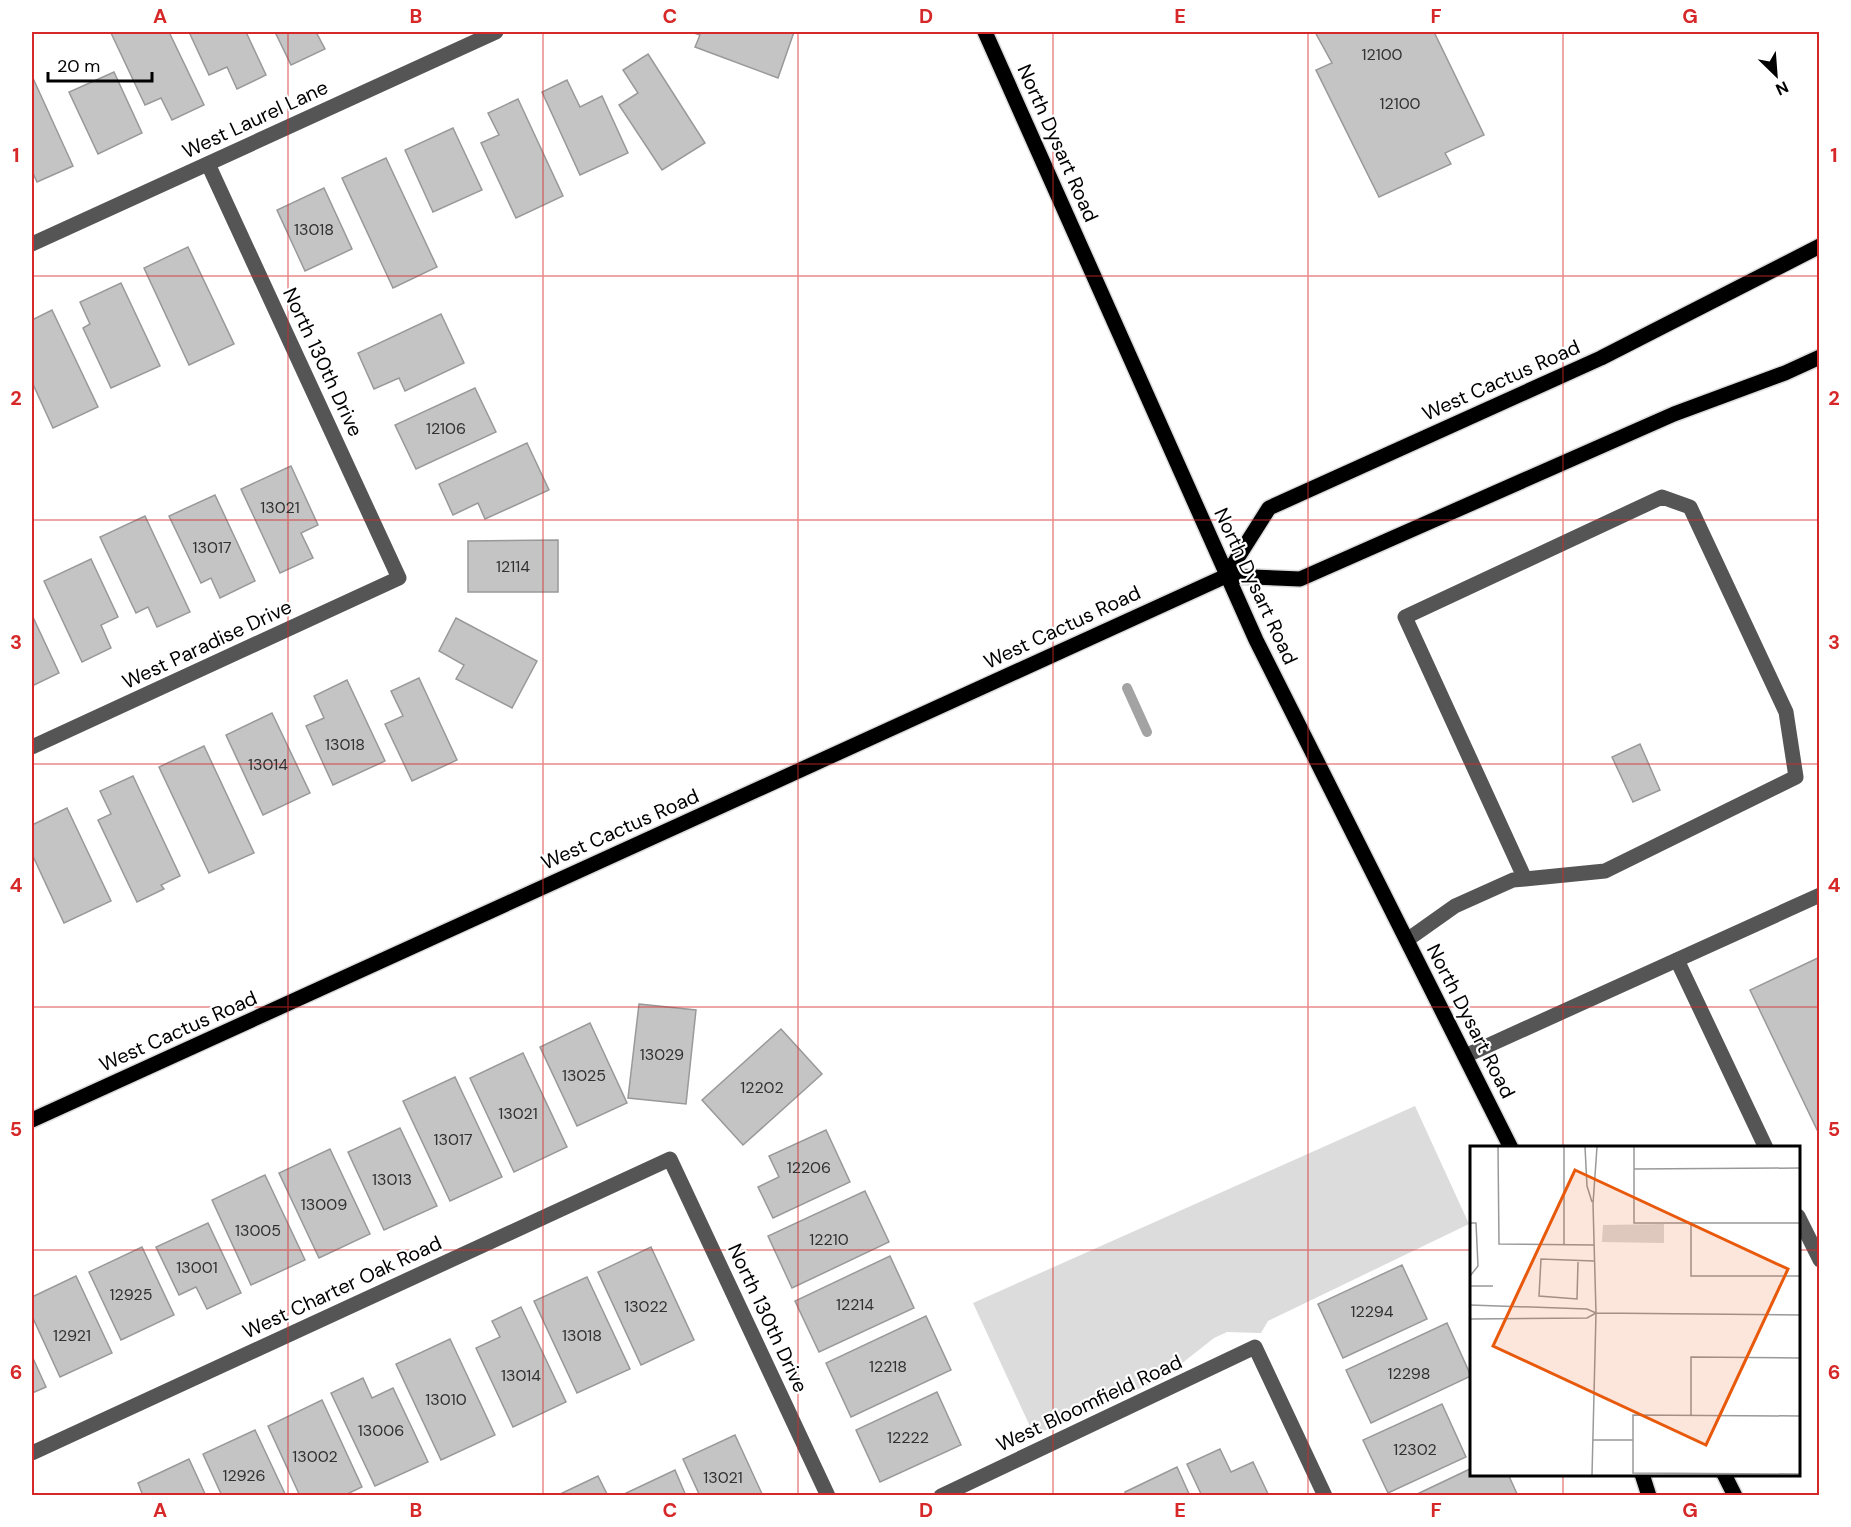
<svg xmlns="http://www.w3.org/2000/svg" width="1851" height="1527" viewBox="0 0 1851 1527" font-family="'DM Sans',sans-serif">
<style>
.green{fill:#dcdcdc}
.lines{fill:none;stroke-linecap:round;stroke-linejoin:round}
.stream{stroke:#a3a3a3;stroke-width:10}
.building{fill:#c4c4c4;stroke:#999;stroke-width:1.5}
.major-casing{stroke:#dbdbdb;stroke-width:18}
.minor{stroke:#555;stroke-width:15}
.major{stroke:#000;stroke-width:15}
.grid{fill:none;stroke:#d62828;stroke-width:1.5;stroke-opacity:0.55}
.labels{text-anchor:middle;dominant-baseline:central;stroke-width:4.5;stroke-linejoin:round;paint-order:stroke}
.number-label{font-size:16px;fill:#313131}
.street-label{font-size:20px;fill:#000;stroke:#fff}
.inset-road{fill:none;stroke:#999;stroke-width:1.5}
.view{fill:#e8590c;fill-opacity:0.15;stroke:#e8590c;stroke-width:3}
.inset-edge{fill:none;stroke:#000;stroke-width:3}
.neatline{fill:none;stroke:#d62828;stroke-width:2}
.grid-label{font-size:20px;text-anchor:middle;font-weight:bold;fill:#d62828}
</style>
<rect width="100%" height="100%" fill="#fff"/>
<!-- green -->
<polygon class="green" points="1415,1106 1469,1224 1268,1321 1261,1333 1227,1332 1214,1338 1162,1379 1034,1435 973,1303"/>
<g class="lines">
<!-- stream -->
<polyline class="stream" points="1127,688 1147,732"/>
</g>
<!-- building -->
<g class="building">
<polygon points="114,32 169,32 204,105 172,120 161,98 145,105 111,33"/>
<polygon points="189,32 246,32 266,75 237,89 227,67 209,75"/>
<polygon points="275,32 316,32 325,49 291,65"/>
<polygon points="691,32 794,32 778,78 695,47 700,35"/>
<polygon points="1315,32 1434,32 1484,135 1445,153 1451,164 1379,197 1316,70 1332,63"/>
<polygon points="648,54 705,143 662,170 619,105 638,93 623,70"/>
<polygon points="114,72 142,133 98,154 69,92"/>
<polygon points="32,76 73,166 37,182 32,171"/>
<polygon points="567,80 580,107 602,96 628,153 580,175 542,92"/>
<polygon points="518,99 563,196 516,218 481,143 499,135 488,113"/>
<polygon points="453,128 482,190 433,212 405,150"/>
<polygon points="386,158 437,267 393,288 342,178"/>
<polygon points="324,188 352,249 305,271 277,210"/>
<polygon points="188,247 234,344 189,365 144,268"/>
<polygon points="121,283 160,366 111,388 83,328 90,324 80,302"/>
<polygon points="52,310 98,407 53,428 32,382 32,320"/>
<polygon points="441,314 464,363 405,391 399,378 374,389 358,353"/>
<polygon points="475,388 496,432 416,469 395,425"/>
<polygon points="527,443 549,490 485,519 478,503 453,515 439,484"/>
<polygon points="291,466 318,525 301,533 313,558 280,573 241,489"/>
<polygon points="215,495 255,581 220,598 211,578 201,583 169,516"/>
<polygon points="145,516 190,612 157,627 148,607 136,613 100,537"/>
<polygon points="558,540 558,592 468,592 468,541"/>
<polygon points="91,559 118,617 101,625 111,648 82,662 44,581"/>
<polygon points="32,615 59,673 32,686"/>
<polygon points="456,618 537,661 512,708 456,679 464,665 439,651"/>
<polygon points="419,678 457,760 412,781 385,724 403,716 391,691"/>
<polygon points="347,680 385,761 333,785 306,726 324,718 314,696"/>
<polygon points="272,713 310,793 263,815 226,735"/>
<polygon points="1640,744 1660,790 1633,802 1612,757"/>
<polygon points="204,746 254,853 209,873 159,767"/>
<polygon points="133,776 180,876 161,885 164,889 137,902 98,820 111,814 100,791"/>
<polygon points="67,808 111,901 64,923 32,854 32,825"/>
<polygon points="1820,957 1820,1136 1750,990"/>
<polygon points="639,1004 696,1010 686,1104 628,1098"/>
<polygon points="590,1023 627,1103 577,1126 540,1047"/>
<polygon points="781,1029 822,1074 743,1145 702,1100"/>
<polygon points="523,1053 567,1147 514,1172 470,1078"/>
<polygon points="455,1077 502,1177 450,1201 403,1101"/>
<polygon points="400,1128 437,1206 384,1230 348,1152"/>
<polygon points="826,1130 850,1182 773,1218 758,1187 779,1177 769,1156"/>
<polygon points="330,1149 370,1234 319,1258 279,1173"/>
<polygon points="265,1175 305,1260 251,1285 212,1200"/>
<polygon points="865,1191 889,1242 792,1288 768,1236"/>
<polygon points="208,1223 241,1293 207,1309 196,1287 179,1295 156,1247"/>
<polygon points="142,1247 174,1315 121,1340 89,1272"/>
<polygon points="651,1247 694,1340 641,1365 598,1272"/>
<polygon points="890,1256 914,1308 819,1352 795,1301"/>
<polygon points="1402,1265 1427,1319 1343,1358 1318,1304"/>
<polygon points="76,1276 112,1353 60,1377 32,1316 32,1297"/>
<polygon points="587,1277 630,1369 577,1393 534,1301"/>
<polygon points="521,1307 566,1402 513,1427 476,1348 500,1337 492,1321"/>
<polygon points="926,1316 951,1370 851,1417 826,1363"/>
<polygon points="1447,1323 1471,1376 1371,1423 1346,1370"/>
<polygon points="450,1339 495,1435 441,1460 396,1364"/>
<polygon points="32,1356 46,1387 32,1393"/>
<polygon points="363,1378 372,1398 393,1388 428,1462 375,1486 331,1393"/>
<polygon points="937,1392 961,1445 880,1482 856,1430"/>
<polygon points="322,1400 362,1487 343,1496 300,1496 268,1426"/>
<polygon points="1442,1404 1466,1457 1388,1493 1363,1440"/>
<polygon points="255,1430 286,1496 222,1496 203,1454"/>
<polygon points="735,1435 763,1496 700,1496 683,1459"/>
<polygon points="1220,1449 1231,1472 1253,1462 1269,1496 1202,1496 1187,1464"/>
<polygon points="189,1459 206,1496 143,1496 138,1483"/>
<polygon points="1177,1467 1190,1496 1126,1496 1125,1492"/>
<polygon points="1472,1468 1472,1474 1508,1474 1518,1496 1413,1496"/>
<polygon points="675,1470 686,1496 622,1496 622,1495"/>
<polygon points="598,1476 608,1496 556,1496"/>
</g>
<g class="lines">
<!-- major casing -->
<g class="major-casing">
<g id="major">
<polyline points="985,32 1256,640 1511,1148"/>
<polyline points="1226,576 1269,508 1601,358 1820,246"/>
<polyline points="32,1120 1226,576 1300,579 1674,414 1785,373 1820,357"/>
<polyline points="1642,1474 1649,1496"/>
<polyline points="1724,1474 1735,1496"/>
</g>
</g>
<!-- minor -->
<g class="minor">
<polyline points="32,244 496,32"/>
<polyline points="32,747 399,578 208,164"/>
<polyline points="1407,940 1455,906 1513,880 1525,879 1605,871 1796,777 1786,712 1690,507 1662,497 1405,617 1525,879"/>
<polyline points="1677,960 1766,1148"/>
<polyline points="1465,1056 1820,895"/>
<polyline points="1798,1216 1820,1260"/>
<polyline points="32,1453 670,1159 828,1496"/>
<polyline points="941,1496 1255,1347 1325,1496"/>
</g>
<!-- major -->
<use href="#major" class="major"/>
</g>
<!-- grid -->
<path class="grid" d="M288 32V1496M543 32V1496M798 32V1496M1053 32V1496M1308 32V1496M1563 32V1148M32 276H1820M32 520H1820M32 764H1820M32 1007H1820M32 1250H1472M1798 1250H1820M1563 1474V1496"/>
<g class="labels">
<!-- number labels -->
<g class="number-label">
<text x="1382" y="54">12100</text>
<text x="1400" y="103">12100</text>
<text x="314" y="229">13018</text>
<text x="446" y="428">12106</text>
<text x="280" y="507">13021</text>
<text x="212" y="547">13017</text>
<text x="513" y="566">12114</text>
<text x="345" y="744">13018</text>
<text x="268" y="764">13014</text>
<text x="662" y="1054">13029</text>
<text x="584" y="1075">13025</text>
<text x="762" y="1087">12202</text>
<text x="518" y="1113">13021</text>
<text x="453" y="1139">13017</text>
<text x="809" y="1167">12206</text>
<text x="392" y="1179">13013</text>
<text x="324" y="1204">13009</text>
<text x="258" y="1230">13005</text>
<text x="829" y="1239">12210</text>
<text x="197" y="1267">13001</text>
<text x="131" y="1294">12925</text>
<text x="855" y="1304">12214</text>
<text x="646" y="1306">13022</text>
<text x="1372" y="1311">12294</text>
<text x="72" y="1335">12921</text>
<text x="582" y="1335">13018</text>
<text x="888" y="1366">12218</text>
<text x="1409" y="1373">12298</text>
<text x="521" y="1375">13014</text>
<text x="446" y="1399">13010</text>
<text x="381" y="1430">13006</text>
<text x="908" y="1437">12222</text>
<text x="1415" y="1449">12302</text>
<text x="315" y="1456">13002</text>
<text x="244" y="1475">12926</text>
<text x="723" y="1477">13021</text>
</g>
<!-- street labels -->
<g class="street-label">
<text transform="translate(255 119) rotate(-25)">West Laurel Lane</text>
<text transform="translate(1058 143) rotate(66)">North Dysart Road</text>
<text transform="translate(323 362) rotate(65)">North 130th Drive</text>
<text transform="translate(1501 380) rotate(-24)">West Cactus Road</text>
<text transform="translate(1256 586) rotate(65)">North Dysart Road</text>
<text transform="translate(1062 627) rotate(-25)">West Cactus Road</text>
<text transform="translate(207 644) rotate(-25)">West Paradise Drive</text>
<text transform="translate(620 829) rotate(-24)">West Cactus Road</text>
<text transform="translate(1471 1021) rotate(63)">North Dysart Road</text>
<text transform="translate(178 1031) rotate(-24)">West Cactus Road</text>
<text transform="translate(342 1287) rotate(-25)">West Charter Oak Road</text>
<text transform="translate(768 1318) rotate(65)">North 130th Drive</text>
<text transform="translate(1089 1403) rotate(-25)">West Bloomfield Road</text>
</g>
</g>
<!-- overview -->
<g transform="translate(1470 1146)">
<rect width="330" height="330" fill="#fff"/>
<path d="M194 78V97L132 96 133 79Z" fill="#dcdcdc"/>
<path class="inset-road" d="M28 1 29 98 124 99M94 1V98M115 1 117 40 122 56M164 1V77H330M164 23 330 22M221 76V130H330M0 77H6L8 120 0 130M108 116 107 153 69 150 71 113 124 115M0 140H23M0 159 117 163 126 167 330 169M0 173 117 172 126 167M221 269V211L330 212M330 270 163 269V327L330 328M123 294H163M122 329 126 167 123 58 127 1"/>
<path class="view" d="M105 24 318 123 236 299 23 200Z"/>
<rect width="330" height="330" class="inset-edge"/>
</g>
<!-- border -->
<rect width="1851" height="1527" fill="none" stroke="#ffffff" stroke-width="66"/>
<!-- north arrow -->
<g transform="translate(1776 75) rotate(155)" stroke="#ffffff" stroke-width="4.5" paint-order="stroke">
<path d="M0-4.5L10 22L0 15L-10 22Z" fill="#000000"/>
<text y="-9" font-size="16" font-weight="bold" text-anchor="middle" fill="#000000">N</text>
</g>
<!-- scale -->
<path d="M48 72v9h104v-9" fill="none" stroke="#000000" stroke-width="3"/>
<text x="57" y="72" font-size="18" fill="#000000" stroke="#ffffff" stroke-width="4.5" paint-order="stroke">20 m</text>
<rect x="33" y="33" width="1785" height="1461" class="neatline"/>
<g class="grid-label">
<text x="160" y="23">A</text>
<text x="416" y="23">B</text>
<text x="670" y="23">C</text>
<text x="926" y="23">D</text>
<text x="1180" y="23">E</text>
<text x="1436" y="23">F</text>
<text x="1690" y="23">G</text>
<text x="16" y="162">1</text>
<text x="1834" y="162">1</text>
<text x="16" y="405">2</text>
<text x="1834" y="405">2</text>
<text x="16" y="649">3</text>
<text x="1834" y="649">3</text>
<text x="16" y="892">4</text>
<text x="1834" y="892">4</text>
<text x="16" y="1136">5</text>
<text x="1834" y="1136">5</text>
<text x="16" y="1379">6</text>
<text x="1834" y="1379">6</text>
<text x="160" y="1517">A</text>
<text x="416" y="1517">B</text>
<text x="670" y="1517">C</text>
<text x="926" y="1517">D</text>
<text x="1180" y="1517">E</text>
<text x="1436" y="1517">F</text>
<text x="1690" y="1517">G</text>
</g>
</svg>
